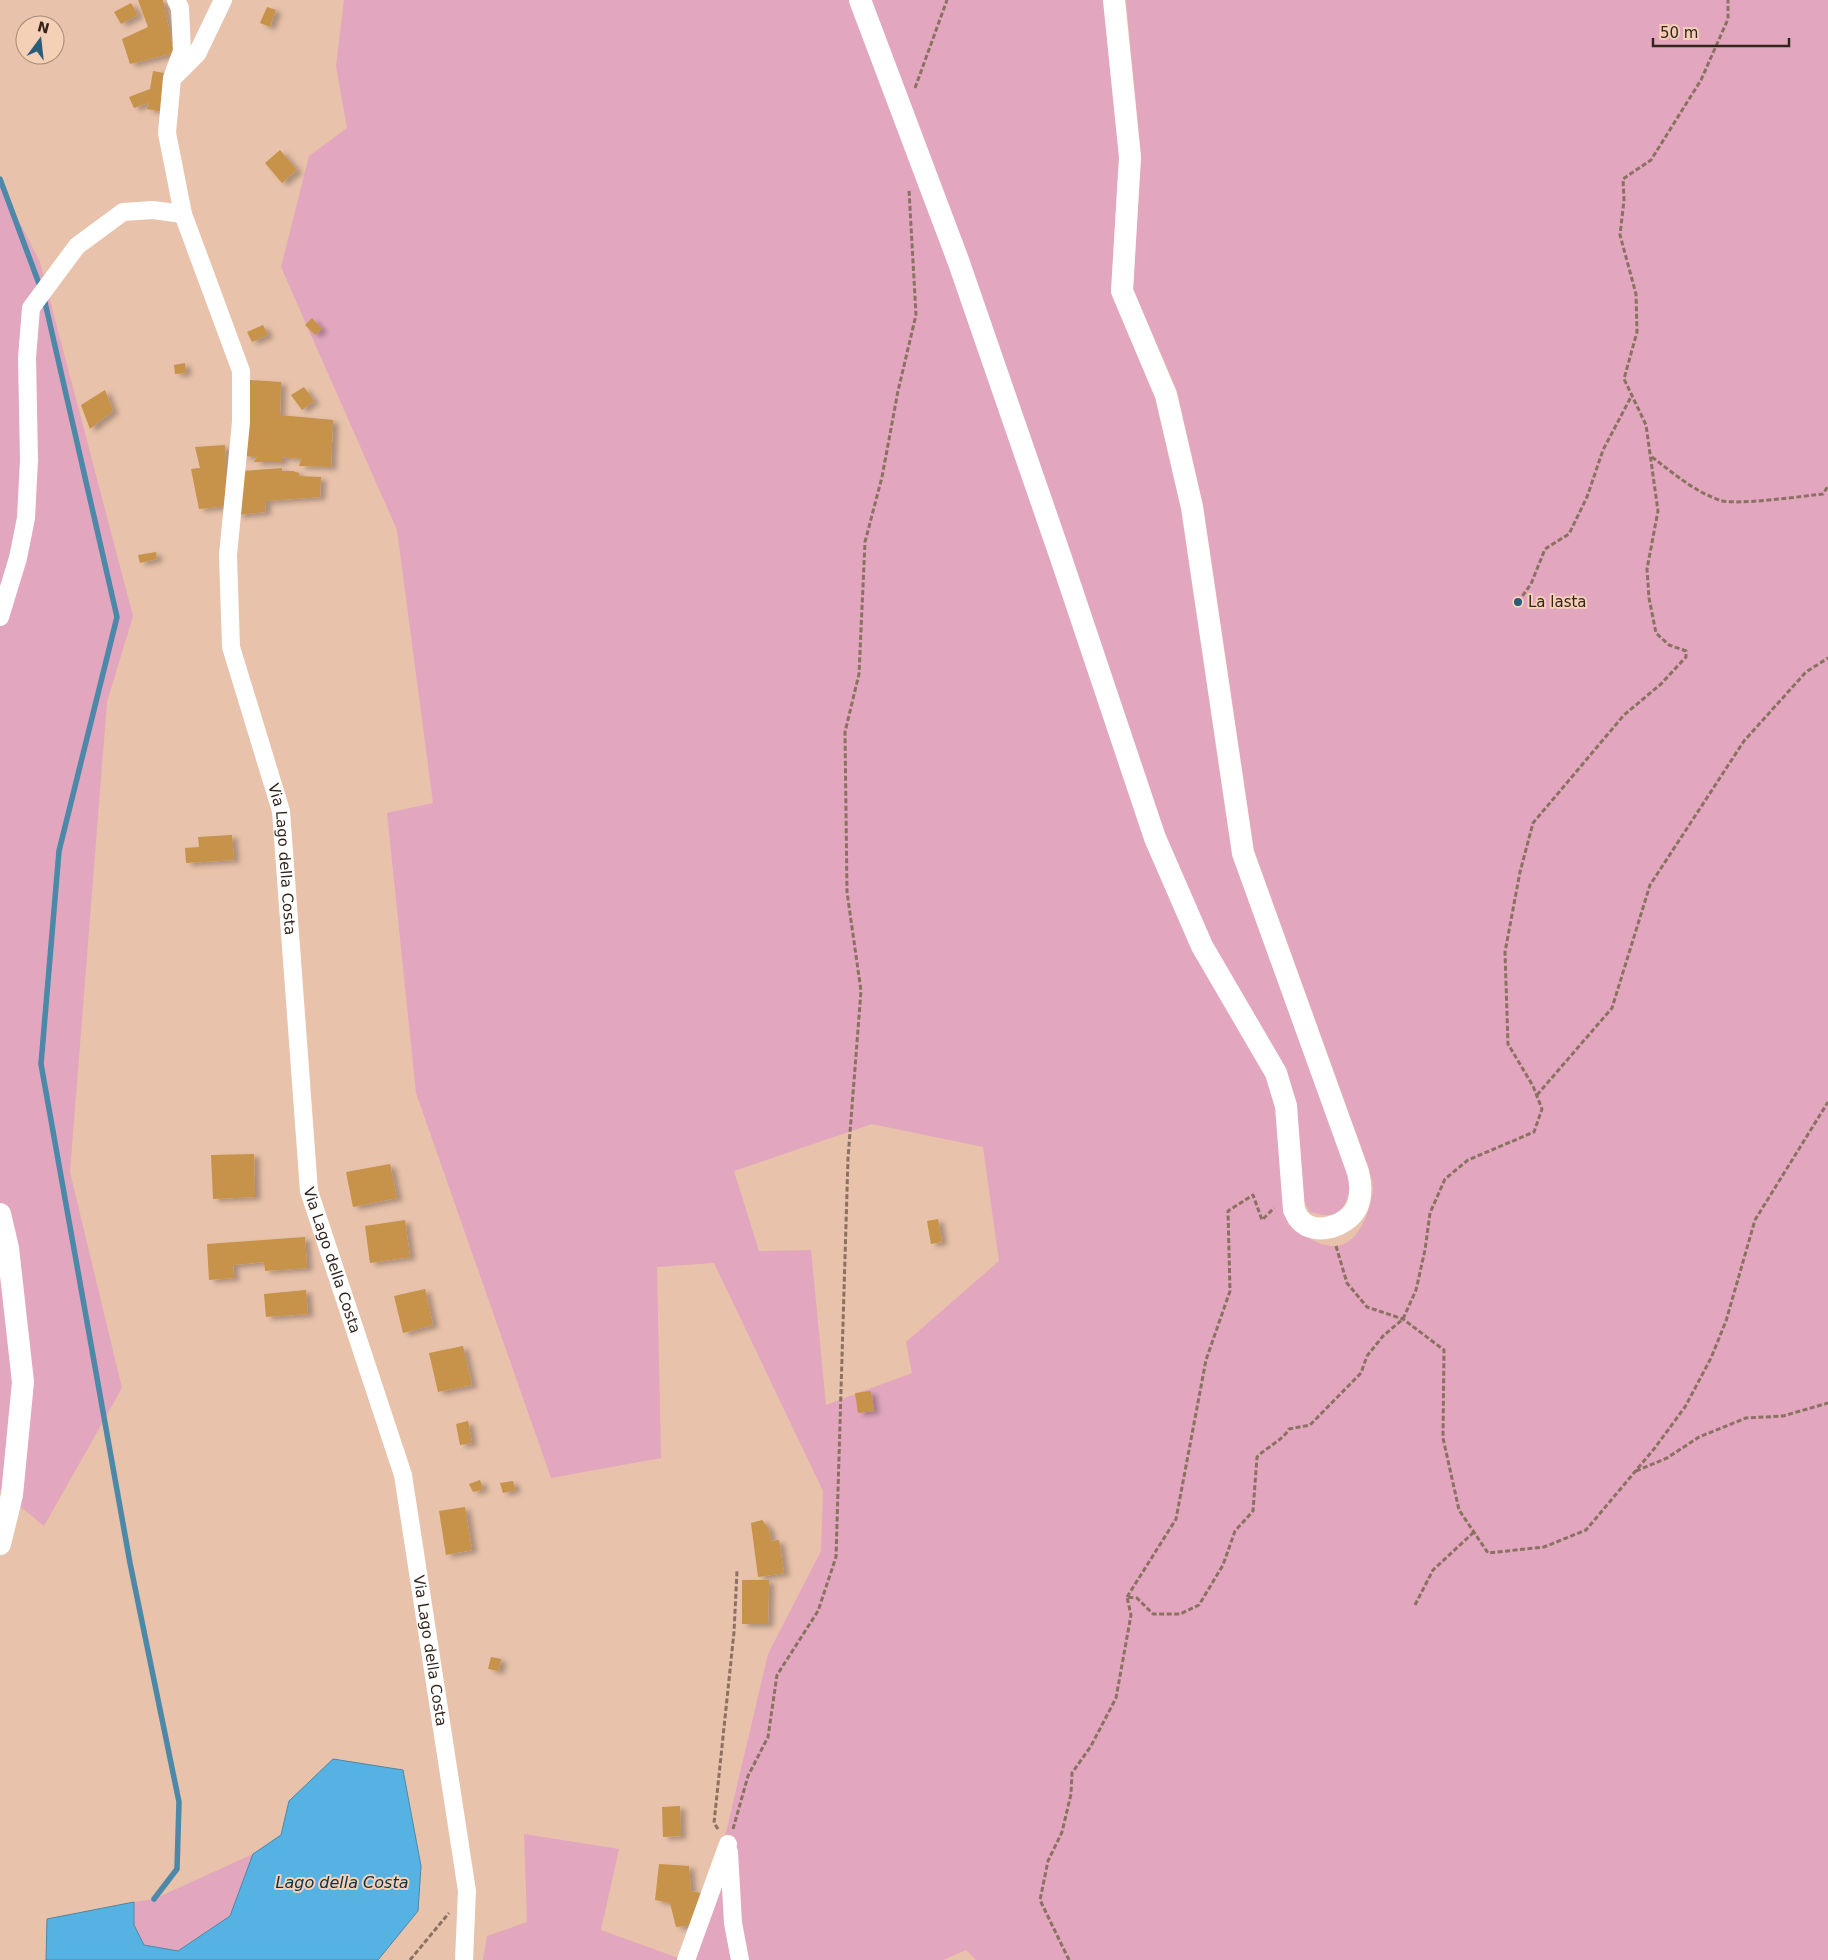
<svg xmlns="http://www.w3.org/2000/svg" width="1828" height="1960" viewBox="0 0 1828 1960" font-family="'DejaVu Sans',sans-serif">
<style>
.green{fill:#e2a7be;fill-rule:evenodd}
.water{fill:#56b2e2;stroke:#4c88a7}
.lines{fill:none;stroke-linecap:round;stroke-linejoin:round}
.stream{stroke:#4c88a7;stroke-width:5.5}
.building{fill:#c79248;filter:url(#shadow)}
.path{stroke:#8b7161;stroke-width:3;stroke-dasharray:5 2.5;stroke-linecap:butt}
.minor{stroke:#fff;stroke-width:18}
.major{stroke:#fff;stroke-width:22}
.poi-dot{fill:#285e79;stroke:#f5cfb6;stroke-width:2}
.labels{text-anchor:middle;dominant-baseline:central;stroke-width:4;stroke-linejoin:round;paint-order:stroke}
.poi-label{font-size:15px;fill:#33251c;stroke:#f5cfb6;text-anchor:start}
.street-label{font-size:15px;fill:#33251c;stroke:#f5cfb6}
.water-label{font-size:16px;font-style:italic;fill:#083246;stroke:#f5cfb6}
</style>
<defs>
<filter id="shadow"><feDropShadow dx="5.5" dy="3" stdDeviation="2.5" flood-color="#0004"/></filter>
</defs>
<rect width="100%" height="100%" fill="#e8c2aa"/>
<!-- green -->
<g class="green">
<path d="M344 0H849L950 263 1146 841 1268 1076 1277 1108 1295 1228C1305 1236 1318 1245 1332 1246 1359 1248 1371 1209 1373 1188 1373 1182 1370 1175 1369 1169L1254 850 1203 505 1177 391 1133 289 1141 157 1126 0H1828V1960H976L966 1950 943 1960H696L768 1654 821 1551 823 1491 714 1263 657 1267 661 1458 551 1478 416 1093 387 813 433 803 397 530 281 267 309 156 347 128 336 66ZM872 1124 983 1147 999 1261 906 1342 912 1373 826 1405 811 1250 759 1251 734 1171Z"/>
<path d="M872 0H1103L1119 158 1111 293 1155 398 1181 510 1232 856 1348 1175C1351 1192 1348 1203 1336 1215H1323L1310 1212 1300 1194V1145L1164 835Z"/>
<polygon points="0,184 40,262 133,616 107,702 70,1172 122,1388 44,1526 0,1490"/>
<polygon points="524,1834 619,1849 601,1930 684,1960 483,1960 487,1936 527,1922"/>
<polygon points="253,1854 230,1916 178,1951 144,1945 134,1925 134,1902 154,1899"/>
</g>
<!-- water -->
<polygon class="water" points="333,1759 403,1770 421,1866 418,1911 378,1960 46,1960 47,1919 134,1902 134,1925 144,1945 178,1951 230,1916 253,1854 281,1835 289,1801"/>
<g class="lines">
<!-- stream -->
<g class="stream">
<polyline points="0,179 41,289"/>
<polyline points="44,298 117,617 59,851 41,1064 130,1563 179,1802 177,1869 154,1899"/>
</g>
</g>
<!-- building -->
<g class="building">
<polygon points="138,0 163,0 174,53 130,64 122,39 148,27"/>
<polygon points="131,3 138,15 121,24 114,12"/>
<polygon points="267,7 276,10 270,27 260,23"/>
<polygon points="153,71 170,74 164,112 147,109 148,103 134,108 129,97 150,89"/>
<polygon points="280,150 297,170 282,183 265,163"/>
<polygon points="312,318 322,329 315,335 305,325"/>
<polygon points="263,325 268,335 252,342 247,332"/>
<polygon points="185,363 186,373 175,374 174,365"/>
<polygon points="250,380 281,382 280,415 333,420 331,467 299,466 301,459 282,457 282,462 254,462 257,457 243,456 250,416"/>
<polygon points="304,387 314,401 302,410 291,395"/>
<polygon points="105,390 113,411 90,429 81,405"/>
<polygon points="225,445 227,506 199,509 191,469 200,468 195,447"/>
<polygon points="282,468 282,471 293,471 299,473 299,476 321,477 320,497 266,501 265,512 237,515 242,471"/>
<polygon points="156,552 157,559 140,563 138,555"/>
<polygon points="232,835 234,860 186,863 185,848 199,847 198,837"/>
<polygon points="254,1154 255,1197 213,1199 211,1155"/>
<polygon points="390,1164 397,1198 353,1207 346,1172"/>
<polygon points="938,1219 942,1242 931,1244 927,1221"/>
<polygon points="405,1220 410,1257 370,1263 365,1226"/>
<polygon points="305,1237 307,1268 265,1271 264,1262 233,1265 234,1278 209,1280 207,1244"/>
<polygon points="425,1289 433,1325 403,1333 394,1296"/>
<polygon points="306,1290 308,1314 266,1317 264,1294"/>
<polygon points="463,1346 472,1385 438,1392 429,1353"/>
<polygon points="871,1391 874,1411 858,1413 855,1393"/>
<polygon points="468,1421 472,1443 460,1445 456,1424"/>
<polygon points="480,1480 483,1489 473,1492 469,1484"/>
<polygon points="513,1481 515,1490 503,1493 500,1483"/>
<polygon points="465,1507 472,1550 446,1555 439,1511"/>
<polygon points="762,1520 769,1529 771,1541 779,1540 784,1573 758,1577 751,1523"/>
<polygon points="742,1580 769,1580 768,1624 742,1624"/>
<polygon points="491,1657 501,1659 499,1671 488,1669"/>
<polygon points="680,1806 681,1836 663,1837 662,1807"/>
<polygon points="659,1864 689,1866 691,1891 700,1893 694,1925 676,1927 670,1903 655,1900"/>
</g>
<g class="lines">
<!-- path -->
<g class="path">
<polyline points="915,88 947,0"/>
<path d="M1652 457C1673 473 1694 491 1719 500 1735 506 1803 496 1823 494L1828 486"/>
<polyline points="1518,602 1531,584 1545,549 1569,534 1587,497 1603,450 1632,395"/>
<polyline points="1537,1095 1612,1008 1650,885 1744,741 1806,672 1828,658"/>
<polyline points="1336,1246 1347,1283 1367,1307 1403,1319 1444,1350 1443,1438 1459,1510 1488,1553 1544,1547 1586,1530 1654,1449 1685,1407 1711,1358 1726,1321 1755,1220 1828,1102"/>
<polyline points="1636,1471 1667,1458 1699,1437 1746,1418 1783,1416 1828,1403"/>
<polyline points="1127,1597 1176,1519 1206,1360 1230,1291 1228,1211 1253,1195 1262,1220 1274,1208"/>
<polyline points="1415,1605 1433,1570 1474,1532"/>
<polyline points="718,1829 714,1823 734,1632 737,1571"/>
<polyline points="733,1829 748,1776 768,1737 777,1675 818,1611 836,1557 848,1158 861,991 847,892 845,732 859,674 865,542 882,477 898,391 916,315 909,190"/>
<polyline points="410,1960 449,1913"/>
<path d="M1069 1960 1040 1900 1048 1861 1062 1832 1071 1794 1072 1773 1091 1746 1116 1698 1131 1615 1127 1597 1137 1598 1153 1614H1180L1199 1605 1223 1565 1235 1531 1253 1511 1257 1457C1268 1446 1282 1441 1289 1429L1310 1425 1361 1373 1367 1356 1383 1336 1403 1319 1416 1290 1425 1250 1430 1213 1445 1179 1468 1160 1534 1132 1542 1109 1533 1086 1508 1044 1505 952 1520 872 1533 823 1624 715 1661 684 1686 657V651L1669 645 1656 633 1649 598 1647 569 1658 511 1646 425 1624 379 1637 332 1636 294 1620 235 1624 200 1623 179 1651 160 1701 80 1728 19V0"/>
</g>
<!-- minor -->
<g class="minor">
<path id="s1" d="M176 0 180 8 182 51 172 78 167 133 183 214 241 371V422L228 555 231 647 281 811 309 1191 403 1475 467 1891 464 1960"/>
<polyline points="175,76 197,54 223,0"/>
<polyline points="0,617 18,558 26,518 29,460 27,358 31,308 77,246 123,212 153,210 183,214"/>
<polyline points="729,1852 733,1923 740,1960"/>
<polyline points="686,1960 728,1844"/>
</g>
<!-- major -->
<g class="major">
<path d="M860 0 958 260 1061 558 1155 838 1202 946 1276 1073 1286 1106 1294 1210C1296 1213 1297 1217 1300 1220 1315 1237 1348 1226 1357 1207 1362 1195 1361 1184 1358 1172L1243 853 1192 507 1166 395 1122 291 1130 157 1114 0"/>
<polyline points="0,1214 8,1248 23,1382 12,1495 0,1544"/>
</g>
</g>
<!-- markers -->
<circle class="poi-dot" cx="1518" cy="602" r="5"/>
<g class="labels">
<!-- poi labels -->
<g class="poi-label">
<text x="1528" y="602">La lasta</text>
</g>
<!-- street labels -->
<g class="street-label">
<text stroke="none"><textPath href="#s1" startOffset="882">Via Lago della Costa</textPath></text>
<text stroke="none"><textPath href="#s1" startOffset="1288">Via Lago della Costa</textPath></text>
<text stroke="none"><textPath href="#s1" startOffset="1692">Via Lago della Costa</textPath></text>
</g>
<!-- water labels -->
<g class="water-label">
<text x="342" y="1882">Lago della Costa</text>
</g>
</g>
<!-- north arrow -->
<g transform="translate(40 40) rotate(15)"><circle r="24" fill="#f5cfb6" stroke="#a78b78"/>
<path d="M0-4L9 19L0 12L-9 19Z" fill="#285e79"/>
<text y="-8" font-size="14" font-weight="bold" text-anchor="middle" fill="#33251c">N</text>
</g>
<!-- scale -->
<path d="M1653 38v8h136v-8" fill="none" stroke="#33251c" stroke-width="2.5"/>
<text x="1660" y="38" font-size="15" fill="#33251c" stroke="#f5cfb6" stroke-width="4" paint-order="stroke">50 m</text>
</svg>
